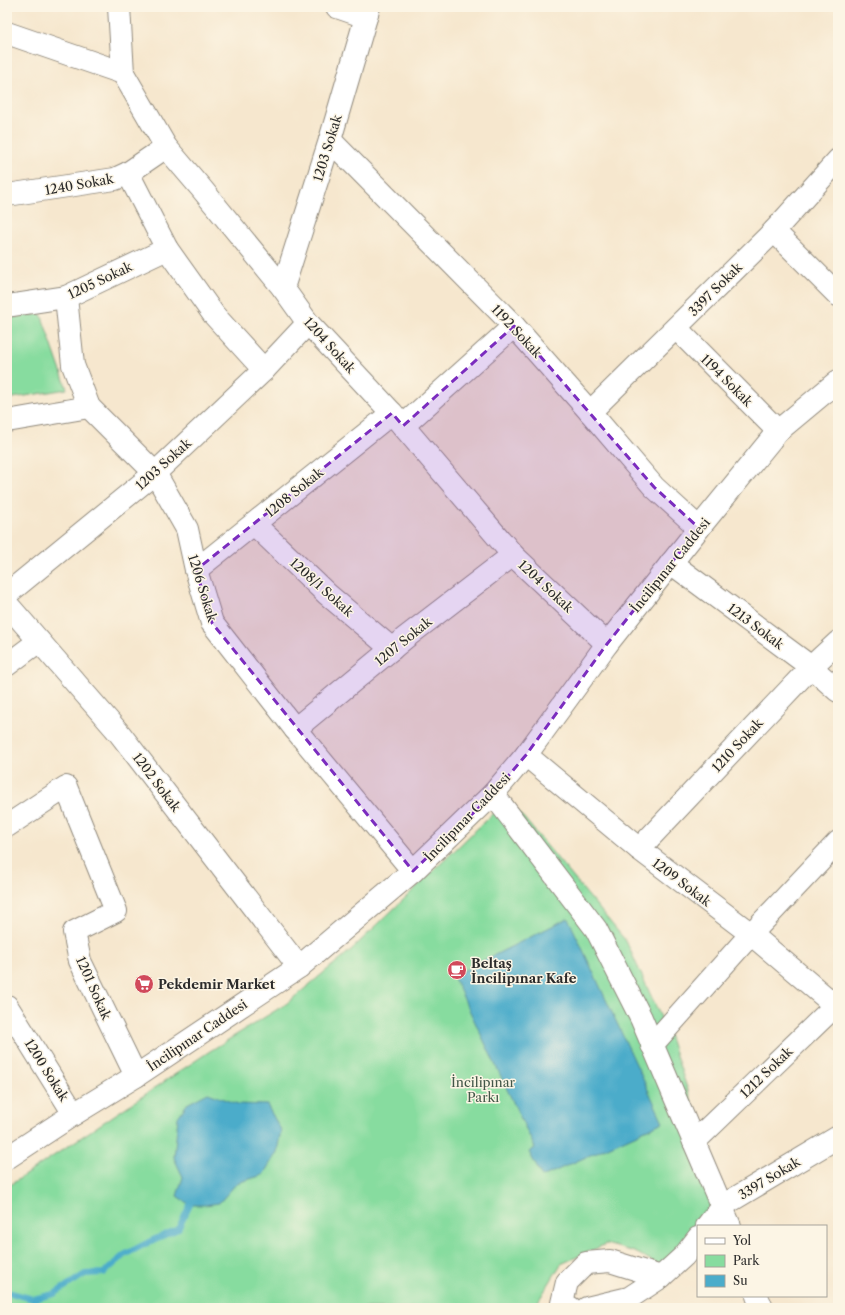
<svg xmlns="http://www.w3.org/2000/svg" width="845" height="1315" viewBox="0 0 845 1315" font-family="'Libre Caslon Text',serif">
<style>
.green{fill:#87dc9f;stroke:#598465}
.water{fill:#4bacca;stroke:#3b6c7a}
.lines{fill:none;stroke-linecap:round;stroke-linejoin:round}
.stream{stroke:#4bacca;stroke-width:6}
.minor-casing{stroke:#90897c;stroke-width:24}
.major-casing{stroke:#90897c;stroke-width:24}
.minor{stroke:#fff;stroke-width:22}
.major{stroke:#fff;stroke-width:22}
.marked{fill:#7b2cbf;fill-opacity:0.2;stroke:#7b2cbf;stroke-width:3;stroke-dasharray:8 5;stroke-linejoin:round}
.labels{text-anchor:middle;dominant-baseline:central;stroke-width:3;stroke-linejoin:round;paint-order:stroke}
.street-label{font-size:13px;fill:#2b2b2b;stroke:#fcf5e5}
.poi-label{font-size:13px;font-weight:bold;fill:#2b2b2b;stroke:#fcf5e5;text-anchor:start}
.park-label{font-size:13px;fill:#425748;stroke:#fcf5e5}
</style>
<rect width="100%" height="100%" fill="#fcf5e5"/>
<filter id="ink" filterUnits="userSpaceOnUse"><feTurbulence type="fractalNoise" baseFrequency=".025" numOctaves="2"/><feDisplacementMap in="SourceGraphic" scale="8" xChannelSelector="R" yChannelSelector="G"/><feConvolveMatrix kernelMatrix="1 2 1 2 8 2 1 2 1" color-interpolation-filters="sRGB"/></filter>
<filter id="wash" filterUnits="userSpaceOnUse"><feTurbulence type="fractalNoise" baseFrequency=".012" numOctaves="4" result="noise"/><feDisplacementMap in="SourceGraphic" scale="16" xChannelSelector="R" yChannelSelector="G"/><feGaussianBlur stdDeviation="0.9" result="paint"/><feColorMatrix in="noise" values="0 0 0 0 0 0 0 0 0 0 0 0 0 0 0 0 0 1.4 0 .05"/><feComposite in="paint" operator="in"/></filter>
<g filter="url(#wash)">
<rect width="100%" height="100%" fill="#f6e7ce"/>
<!-- green -->
<g class="green">
<polygon points="41,314 67,389 7,399 7,318"/>
<polygon points="508,799 626,941 669,1035 731,1217 660,1265 635,1252 606,1244 561,1264 534,1308 7,1308 7,1187 210,1051 286,1004 351,950"/>
</g>
<!-- water -->
<g class="water">
<polygon points="568,918 663,1122 542,1177 529,1152 535,1148 453,976"/>
<polygon points="208,1093 238,1104 267,1105 281,1130 277,1152 263,1175 237,1183 219,1203 205,1205 190,1205 177,1196 183,1177 174,1158 178,1117 187,1104"/>
</g>
<g class="lines">
<!-- stream -->
<polyline class="stream" points="11,1293 33,1299 54,1294 85,1274 104,1273 124,1255 153,1240 178,1229 190,1205"/>
</g>
</g>
<g filter="url(#ink)">
<g class="lines">
<!-- minor casing -->
<g class="minor-casing">
<g id="minor">
<polyline points="119,7 123,73 166,147 201,188 283,288 308,323 392,413 513,555 607,644"/>
<polyline points="337,7 366,17"/>
<polyline points="7,33 123,73"/>
<polyline points="330,140 514,326 590,412 654,487 699,528"/>
<polyline points="128,173 167,249 214,315 264,370"/>
<polyline points="7,195 115,179 128,173 166,147"/>
<polyline points="774,231 838,160"/>
<polyline points="283,288 330,140 369,7"/>
<polyline points="66,297 73,365 89,407 155,473 187,529 196,570 212,623 295,729 413,871"/>
<polyline points="7,306 66,297 167,249"/>
<polyline points="676,328 778,431"/>
<polyline points="590,412 774,231 838,295"/>
<polyline points="7,421 89,407"/>
<polyline points="403,426 514,326"/>
<polyline points="254,524 327,594 392,649"/>
<polyline points="671,563 811,667 838,691"/>
<polyline points="196,570 392,413"/>
<polyline points="7,594 155,473 264,370 308,323"/>
<polyline points="7,604 120,734 299,967"/>
<polyline points="7,665 39,641"/>
<polyline points="295,729 405,638 513,555"/>
<polyline points="526,755 639,849 751,934 838,1008"/>
<polyline points="493,794 596,929 641,1018 730,1226"/>
<polyline points="7,826 66,787 116,911 74,932 80,961 136,1076"/>
<polyline points="639,849 811,667 838,642"/>
<polyline points="7,1006 74,1114"/>
<polyline points="652,1045 751,934 838,842"/>
<polyline points="694,1142 838,1003"/>
<polyline points="707,1226 722,1206 838,1137"/>
<polyline points="757,1296 762,1308"/>
<polyline points="571,1308 562,1303 567,1282 586,1263 610,1261 661,1277"/>
<polyline points="587,1308 629,1298 661,1277 684,1256 698,1238"/>
</g>
</g>
<!-- major casing -->
<g class="major-casing">
<polyline id="major" points="7,1158 74,1114 136,1076 299,967 413,871 493,794 526,755 607,644 699,528 778,431 838,381"/>
</g>
<!-- minor -->
<use href="#minor" class="minor"/>
<!-- major -->
<use href="#major" class="major"/>
</g>
</g>
<!-- marked area -->
<path class="marked" d="M514 326 654 487 699 528 607 644 526 755 493 794 413 871 212 623 196 570 392 413 403 426Z"/>
<!-- icons -->
<defs>
<g id="cafe-disc" transform="scale(1)"><circle r="9.5" fill="#d1495b" stroke="#fcf5e5"/><path d="M-5.5-4.5H6V0H3Q3 3.5 0 3.5H-2.5Q-5.5 3.5-5.5 0ZM3-3.2v2h1.7v-2ZM-6 4.5H4V6H-6Z" fill="#fff"/></g>
<g id="supermarket-disc" transform="scale(1)"><circle r="9.5" fill="#d1495b" stroke="#fcf5e5"/><path d="M-6-5.5h2.5l.6 2H6L4.5 2H-2.5L-4.4-4H-6ZM-1.5 3.2a1.3 1.3 0 1 0 .1 0ZM3 3.2a1.3 1.3 0 1 0 .1 0Z" fill="#fff"/></g>
</defs>
<g fill-rule="evenodd">
<use href="#cafe-disc" x="457" y="970"/>
<use href="#supermarket-disc" x="144" y="984"/>
</g>
<g class="labels">
<!-- street labels -->
<g class="street-label">
<text transform="translate(327 148) rotate(-73)">1203 Sokak</text>
<text transform="translate(79 184) rotate(-10)">1240 Sokak</text>
<text transform="translate(100 280) rotate(-25)">1205 Sokak</text>
<text transform="translate(715 289) rotate(-45)">3397 Sokak</text>
<text transform="translate(517 331) rotate(47)">1192 Sokak</text>
<text transform="translate(330 345) rotate(48)">1204 Sokak</text>
<text transform="translate(727 380) rotate(45)">1194 Sokak</text>
<text transform="translate(163 464) rotate(-42)">1203 Sokak</text>
<text transform="translate(294 492) rotate(-39)">1208 Sokak</text>
<text transform="translate(670 565) rotate(-51)">İncilipınar Caddesi</text>
<text transform="translate(546 586) rotate(43)">1204 Sokak</text>
<text transform="translate(322 587) rotate(42)">1208/1 Sokak</text>
<text transform="translate(203 588) rotate(73)">1206 Sokak</text>
<text transform="translate(756 626) rotate(37)">1213 Sokak</text>
<text transform="translate(403 641) rotate(-39)">1207 Sokak</text>
<text transform="translate(737 745) rotate(-47)">1210 Sokak</text>
<text transform="translate(157 782) rotate(53)">1202 Sokak</text>
<text transform="translate(467 817) rotate(-46)">İncilipınar Caddesi</text>
<text transform="translate(682 882) rotate(37)">1209 Sokak</text>
<text transform="translate(94 988) rotate(66)">1201 Sokak</text>
<text transform="translate(197 1035) rotate(-34)">İncilipınar Caddesi</text>
<text transform="translate(47 1070) rotate(58)">1200 Sokak</text>
<text transform="translate(766 1072) rotate(-44)">1212 Sokak</text>
<text transform="translate(769 1178) rotate(-31)">3397 Sokak</text>
</g>
<!-- poi labels -->
<g class="poi-label">
<text x="471" y="963">Beltaş<tspan x="471" dy="15">İncilipınar Kafe</tspan></text>
<text x="158" y="984">Pekdemir Market</text>
</g>
<!-- park labels -->
<g class="park-label">
<text x="483" y="1082">İncilipınar<tspan x="483" dy="15">Parkı</tspan></text>
</g>
</g>
<!-- margin -->
<rect width="845" height="1315" fill="none" stroke="#fcf5e5" stroke-width="24"/>
<!-- legend -->
<rect x="697" y="1225" width="130" height="72" fill="#fcf5e5" stroke="#a8a49b"/>
<rect x="705" y="1238" width="20" height="6" fill="#ffffff" stroke="#a8a49b"/>
<text x="733" y="1245" font-size="12" fill="#2b2b2b">Yol</text>
<rect x="705" y="1255" width="20" height="12" fill="#87dc9f" stroke="#a8a49b"/>
<text x="733" y="1265" font-size="12" fill="#2b2b2b">Park</text>
<rect x="705" y="1275" width="20" height="12" fill="#4bacca" stroke="#a8a49b"/>
<text x="733" y="1285" font-size="12" fill="#2b2b2b">Su</text>
</svg>
